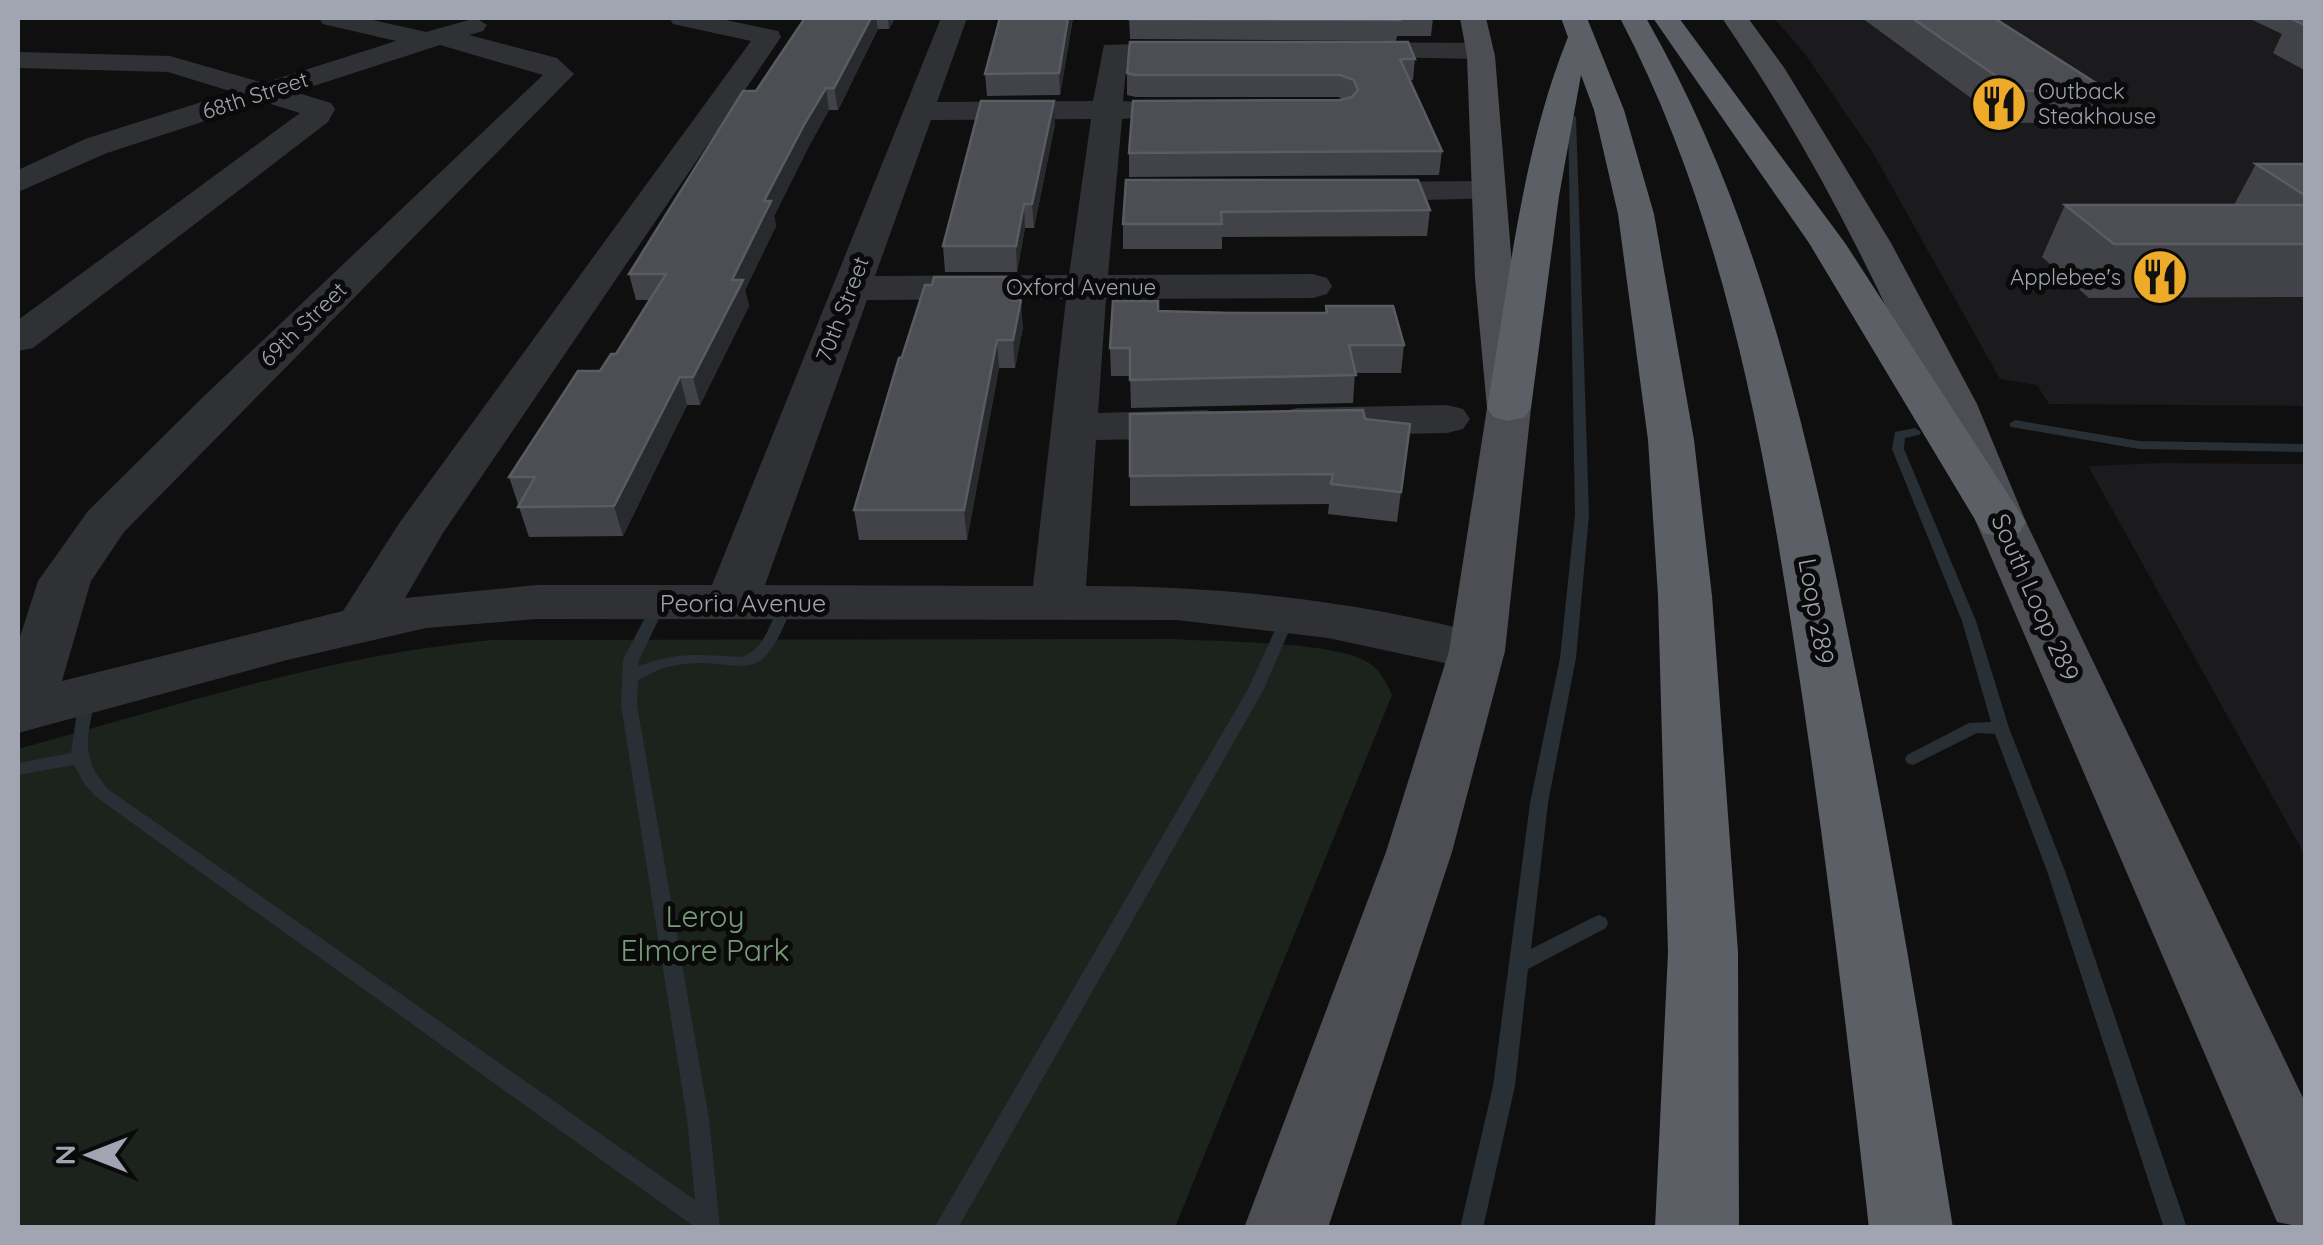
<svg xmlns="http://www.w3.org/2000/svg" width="2323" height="1245" viewBox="0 0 2323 1245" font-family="Quicksand,sans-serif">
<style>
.built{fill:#1b1b1d}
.green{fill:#1b231c}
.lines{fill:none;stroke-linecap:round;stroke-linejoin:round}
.stream{fill:#282f35;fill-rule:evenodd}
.minor{fill:#303135;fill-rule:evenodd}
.major{fill:#4c4e54;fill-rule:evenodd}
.highway{fill:#5c5f66;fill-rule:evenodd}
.wall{fill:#424348}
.shaded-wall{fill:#292a2d}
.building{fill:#4c4e53;stroke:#595c62;stroke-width:2.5}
.labels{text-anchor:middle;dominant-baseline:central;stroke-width:10;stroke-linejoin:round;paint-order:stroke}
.far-poi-label{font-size:22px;fill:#a0a5b1;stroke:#0a0a0b;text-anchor:start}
.far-street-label{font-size:22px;fill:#a0a5b1;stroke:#0a0a0b}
.street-label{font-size:25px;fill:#a0a5b1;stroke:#0a0a0b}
.near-park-label{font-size:30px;fill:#779c79;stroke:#0a0a0b}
</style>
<rect width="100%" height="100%" fill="#0f0f10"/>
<!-- built -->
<g class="built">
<polygon points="1774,18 2305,18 2305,406 2049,404 2037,385 2000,379 1873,153 1805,54"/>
<polygon points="2163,463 2305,464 2305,855 2088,466"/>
</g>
<!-- green -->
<path class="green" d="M1174 639C1217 642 1337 641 1369 663 1381 671 1386 682 1392 695L1175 1227H18V749C174 706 330 655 492 640Z"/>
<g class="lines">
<!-- stream -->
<g class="stream">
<polygon points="1572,114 1576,117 1589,515 1576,658 1548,803 1531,949 1592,918 1599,915 1606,918 1608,923 1606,928 1528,969 1515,1086 1483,1228 1460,1228 1493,1086 1530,803 1560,658 1575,515 1568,117"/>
<polygon points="2015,420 2139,441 2306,444 2306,452 2139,449 2011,427 2009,424"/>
<polygon points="1915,428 1921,432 1919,435 1905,438 1904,449 1976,621 2009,728 2065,871 2187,1228 2164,1228 2047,871 1995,734 1977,733 1913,765 1907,763 1905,759 1907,755 1969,723 1991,722 1962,621 1892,449 1895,432"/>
<path d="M660 597 667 602 639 660 638 667C673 651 704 655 741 657 766 649 770 622 781 600L786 598 793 603C757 703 741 649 668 667 657 669 648 676 638 680L637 705 709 1119 720 1228H696L96 797 85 785 74 765 18 775V763L71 753 79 698 87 693 93 694 95 698C88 737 79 756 108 789L695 1200 687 1119 621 705 623 660 653 602Z"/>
<polygon points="1288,612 1295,617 1264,689 958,1228 934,1228 1248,689 1281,617"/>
</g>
<!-- minor -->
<g class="minor">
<path d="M319 18H364L426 32 476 18 487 25 483 31 469 35 557 58 574 74 124 532 91 581 62 681 343 611 400 522 751 41 673 24 669 18H716L778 31 781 37 443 533 405 598 537 585H712L941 18H967L937 102 1093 101 1104 45 1201 42 1215 50 1201 58 1127 59 1123 101 1154 104 1158 110 1154 116 1122 119 1108 275 1313 274 1327 278 1332 286 1327 294 1313 298 1106 299 1098 413 1206 410 1222 414 1229 424 1222 434 1206 438 1096 440 1086 586C1225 586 1363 601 1497 638L1505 651 1497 664 1477 670 1328 638 1177 620 537 619 426 628 287 660 18 733V643L38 581 88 511 202 398 543 75 440 45 295 92 331 103 335 109 328 122 33 348 18 351V320L300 113 264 102 107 153 18 192V170L85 139 233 92 168 72 18 68V52L170 56 264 83 396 41 323 24ZM1091 119 1069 275 875 276 931 120ZM1066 299 1033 586 765 585 867 300Z"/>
<polygon points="1337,42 1480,43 1494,51 1480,59 1327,56 1323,50"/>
<polygon points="1489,181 1501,184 1506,191 1501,198 1347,202 1335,199 1330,192 1335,185 1347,182"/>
<polygon points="1447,405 1463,409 1470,419 1463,429 1447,433 1297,436 1281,432 1274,422 1281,412 1297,408"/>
</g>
<!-- major -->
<g class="major">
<polygon points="1460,18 1486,18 1495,56 1513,278 1531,408 1505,651 1452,852 1328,1228 1244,1228 1386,852 1449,651 1487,408 1475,278 1467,56"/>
<path d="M1722 18H1748L1785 69 1891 243 1977 404 2026 522 2306 1104V1228L2277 1222 1976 522C1911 346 1828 173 1722 18Z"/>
</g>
<!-- highway -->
<g class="highway">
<path d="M1561 18H1587L1624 110 1654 214 1694 440 1712 596 1738 952 1739 1228H1655L1668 952 1658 596 1648 440 1618 214 1594 110 1581 75 1559 196 1531 408 1525 417 1509 421 1493 417 1487 408C1509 285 1521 153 1568 37Z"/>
<path d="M1620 18H1646C1756 209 1806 425 1849 639 1889 835 1921 1031 1953 1228H1869C1847 1032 1824 836 1794 642 1761 427 1721 212 1620 18Z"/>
<polygon points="1653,18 1679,18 1845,243 2026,522 2019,533 2001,537 1983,533 1809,243"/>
</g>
</g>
<!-- wall -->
<g class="wall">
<polygon points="805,18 895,18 889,29 878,29 838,110 829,110 809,146 774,216 776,226 745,290 749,306 700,405 687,405 623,536 529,537 509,477 616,354 649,300 636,300 629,274 756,91"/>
<polygon points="1073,18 1060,95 987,96 985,74"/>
<polygon points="1129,18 1433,18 1431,36 1397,36 1396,41 1130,39"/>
<polygon points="1862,18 1994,18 2107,90 2093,122 2005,123"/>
<polygon points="2248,18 2306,18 2306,71 2273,53 2282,34"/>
<polygon points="1415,59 1413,80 1410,80 1442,151 1439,175 1129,177 1129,153 1344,99 1338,97 1136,97 1127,95 1127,73"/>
<polygon points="1055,124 1034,228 1025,228 1017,272 945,272 943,246"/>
<polygon points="2256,164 2306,164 2306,297 2089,298 2042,257 2065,205 2234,205"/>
<polygon points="1126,180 1430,210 1427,236 1222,237 1222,249 1123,249 1123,224"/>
<polygon points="1010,277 1010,285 1023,327 1015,368 999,368 967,540 859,540 854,510 902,357"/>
<polygon points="1326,306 1404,345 1401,373 1355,373 1353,403 1131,408 1130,376 1111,376 1110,348 1158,311 1325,313"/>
<polygon points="1130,414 1365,419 1410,424 1397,522 1328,514 1329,504 1130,506"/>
</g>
<!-- shaded-wall -->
<g class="shaded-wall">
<polygon points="871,18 876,18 878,29 838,110 834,88"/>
<polygon points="888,18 895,18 889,29"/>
<polygon points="1068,18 1073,18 1060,95 1059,73"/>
<polygon points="826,88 829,110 809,146 774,216 776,226 745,290 749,306 700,405 693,377 732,280 764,201 805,123"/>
<polygon points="1054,101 1055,124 1034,228 1032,204"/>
<polygon points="1024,204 1025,228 1017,272 1016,246"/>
<polygon points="1021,300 1023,327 1015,368 1013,340"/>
<polygon points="997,340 999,368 967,540 964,510"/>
<polygon points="680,377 687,405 623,536 614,506"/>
</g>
<!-- building -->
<g class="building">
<polygon points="805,18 871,18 834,88 826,88 805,123 764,201 771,201 732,280 743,280 693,377 680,377 614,506 518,507 535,477 509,477 578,371 600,371 611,354 616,354 666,274 629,274 743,91 756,91"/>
<polygon points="1000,18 1068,18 1059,73 985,74"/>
<polygon points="1129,18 1397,18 1399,20 1129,19"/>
<polygon points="1912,18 1994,18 2107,90 2018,91"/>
<polygon points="2290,18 2306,18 2306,26"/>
<polygon points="1130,42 1408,42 1415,59 1400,59 1442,151 1129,153 1133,101 1340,100 1352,97 1358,90 1354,80 1340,75 1135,75 1127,73"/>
<polygon points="981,101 1054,101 1032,204 1024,204 1016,246 943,246"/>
<polygon points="2256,164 2306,164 2306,196"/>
<polygon points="1126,180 1418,180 1430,210 1221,212 1222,224 1123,224"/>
<polygon points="2065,205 2306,205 2306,244 2114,244"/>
<polygon points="934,277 1010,277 1008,285 1014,285 1011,300 1021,300 1013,340 997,340 964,510 854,510 899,358 902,357 925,285 932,285"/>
<polygon points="1113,301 1158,301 1158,311 1227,313 1327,313 1326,306 1393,306 1404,345 1349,345 1356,375 1130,380 1130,348 1110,348"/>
<polygon points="1363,410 1365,419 1410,424 1401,492 1331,484 1333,474 1130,476 1130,414"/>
</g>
<!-- icons -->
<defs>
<g id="restaurant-disc" transform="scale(2.875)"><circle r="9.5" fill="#edab29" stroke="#0a0a0b"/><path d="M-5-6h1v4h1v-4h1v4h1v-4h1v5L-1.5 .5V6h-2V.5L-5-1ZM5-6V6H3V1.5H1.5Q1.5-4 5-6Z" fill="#111"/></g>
</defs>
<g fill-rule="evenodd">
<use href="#restaurant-disc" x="1999" y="104"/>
<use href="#restaurant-disc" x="2160" y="277"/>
</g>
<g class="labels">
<!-- far-poi labels -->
<g class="far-poi-label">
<text x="2038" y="91">Outback<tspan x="2038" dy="25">Steakhouse</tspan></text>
<text x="2121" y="277" text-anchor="end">Applebee's</text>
</g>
<!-- far-street labels -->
<g class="far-street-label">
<text transform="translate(255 95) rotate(-18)">68th Street</text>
<text x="1081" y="287">Oxford Avenue</text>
<text transform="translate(842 309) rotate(-69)">70th Street</text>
<text transform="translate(303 324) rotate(-44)">69th Street</text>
</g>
<!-- street labels -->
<g class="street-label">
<text transform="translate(2036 597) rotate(66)">South Loop 289</text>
<text x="743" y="602">Peoria Avenue</text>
<text transform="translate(1817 611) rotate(80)">Loop 289</text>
</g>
<!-- near-park labels -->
<g class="near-park-label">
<text x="705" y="916">Leroy<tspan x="705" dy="34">Elmore Park</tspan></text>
</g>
</g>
<!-- border -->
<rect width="2323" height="1245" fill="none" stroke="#a0a5b1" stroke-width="40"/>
<!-- north arrow -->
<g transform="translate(90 1155) rotate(270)" stroke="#0a0a0b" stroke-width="8" paint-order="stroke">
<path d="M0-8L18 38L0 25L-18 38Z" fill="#a0a5b1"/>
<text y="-15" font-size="28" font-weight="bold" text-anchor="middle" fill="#a0a5b1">N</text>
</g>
</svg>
